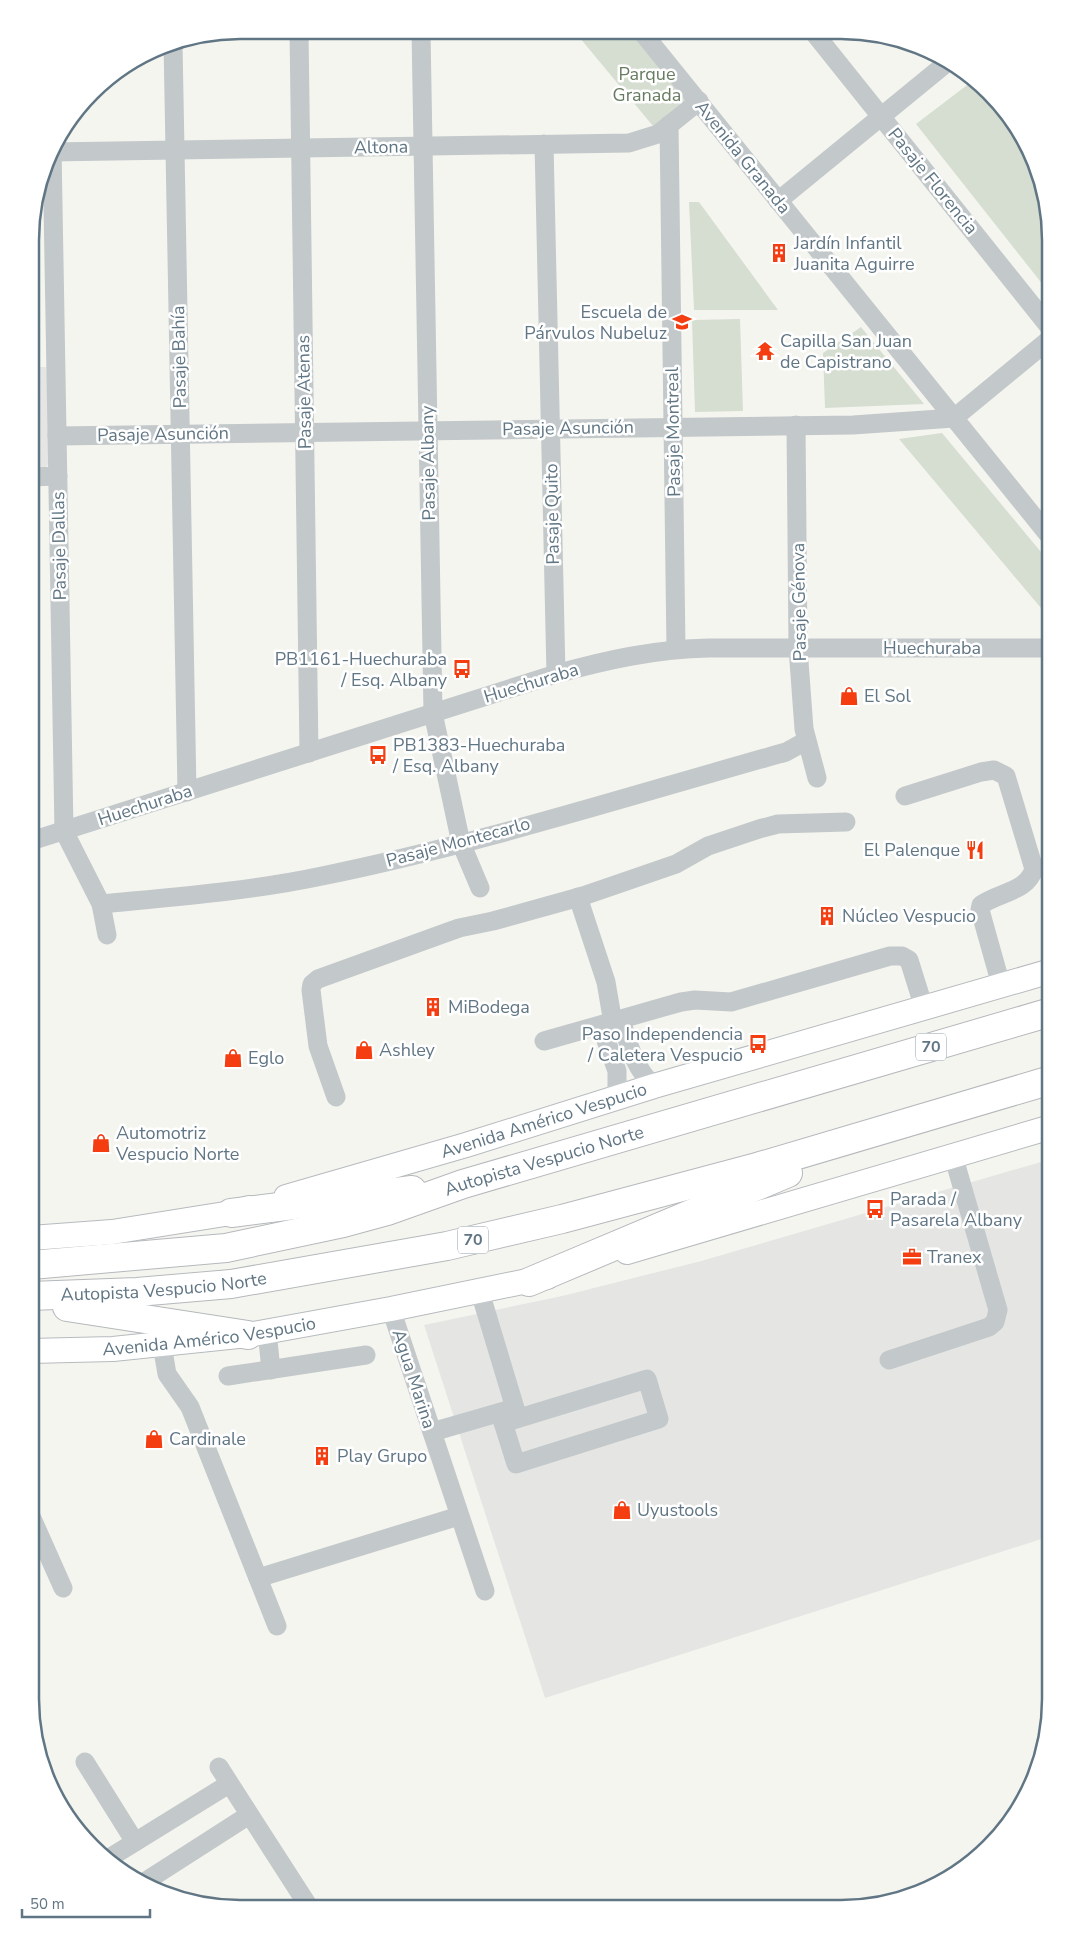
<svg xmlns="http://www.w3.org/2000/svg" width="1081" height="1939" viewBox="0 0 1081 1939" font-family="'Nunito Sans',sans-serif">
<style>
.built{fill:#e5e6e4}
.green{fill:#d6ddd1}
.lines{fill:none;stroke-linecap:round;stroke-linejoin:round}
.major-casing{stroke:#b6bbbe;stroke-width:26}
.highway-casing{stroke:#b5b9bc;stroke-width:30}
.minor{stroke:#c3c8ca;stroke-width:19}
.major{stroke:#fff;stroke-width:24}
.highway{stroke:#fff;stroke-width:28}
.labels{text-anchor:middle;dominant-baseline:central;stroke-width:5;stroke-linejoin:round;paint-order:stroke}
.shield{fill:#fff;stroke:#909fa9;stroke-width:1}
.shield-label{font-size:16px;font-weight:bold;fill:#617684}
.park-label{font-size:18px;fill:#677b60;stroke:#fff}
.street-label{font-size:18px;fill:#617684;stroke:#fff}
.poi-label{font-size:18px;fill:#617684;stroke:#fff;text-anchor:start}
.rim{fill:none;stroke:#617684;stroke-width:2.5}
</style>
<rect width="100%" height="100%" fill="#f5f5f0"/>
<!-- built -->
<g class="built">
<polygon points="32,367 50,367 52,462 44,468 31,469"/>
<polygon points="1051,1159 1051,1536 545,1698 424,1325 562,1296 701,1261"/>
</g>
<!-- green -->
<g class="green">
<polygon points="575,32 632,32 687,98 653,126"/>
<path d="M975 79C984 85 991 95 999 103 1049 161 1051 222 1051 295L916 124Z"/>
<polygon points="689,202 699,202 778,310 694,310"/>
<polygon points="740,319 743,411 695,412 692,320"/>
<polygon points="861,327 924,404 825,408 823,353"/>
<polygon points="942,433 1051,564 1051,613 1046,614 899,439"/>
</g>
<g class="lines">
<!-- major casing -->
<g class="major-casing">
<g id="major">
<path id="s1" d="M286 1197 466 1145 654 1086 1051 971"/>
<polyline points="31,1238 112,1232 231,1213 249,1208"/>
<polyline points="627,1252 1051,1127"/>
<path id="s2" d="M30 1351 113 1349 248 1335 391 1309 547 1277"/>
</g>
</g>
<!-- highway casing -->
<g class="highway-casing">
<g id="highway">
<polyline points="231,1213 412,1190"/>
<path id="s3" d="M31 1265 226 1248 343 1223 387 1211 463 1184 1051 1012"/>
<polyline points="529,1282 788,1173"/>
<path id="s4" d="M30 1296 137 1292 231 1284 447 1246 562 1219 757 1167 1051 1080"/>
<polyline points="67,1307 248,1335"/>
</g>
</g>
<!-- minor -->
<g class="minor">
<polyline points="299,30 309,753"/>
<polyline points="421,31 433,713 461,843 480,888"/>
<polyline points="642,32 1051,538"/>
<polyline points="815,34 1051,329"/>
<polyline points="173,43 187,792"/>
<polyline points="669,125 676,649"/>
<polyline points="544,144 556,674"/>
<polyline points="52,147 64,831 101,904 107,935"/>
<polyline points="50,152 629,143 658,134 699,101"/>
<polyline points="778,201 949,61"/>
<polyline points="796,425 798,648 804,729 817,778"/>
<polyline points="57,436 853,425 954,418 1051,338"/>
<polyline points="31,477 58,476"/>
<path d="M905 796 981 772 994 770 1006 776 1034 869C1027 892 999 892 981 905L980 910 1001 985"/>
<path d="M31 841 556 674C606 660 656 649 709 648H1051"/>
<polyline points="578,897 606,982 613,1023"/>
<path d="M101 904C173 897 252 891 322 876 479 844 632 795 786 752L806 741"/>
<path d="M621 1020C629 1045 634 1068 654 1086"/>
<polyline points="601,1026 617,1071 617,1097"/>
<polyline points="544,1041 681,1002 695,1000 731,1002 890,956 902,956 909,960 924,1008"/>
<polyline points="336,1097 318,1046 311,990 312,984 318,979 459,928 493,921 583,896 676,864 708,846 759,829 778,824 846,822"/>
<polyline points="391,1309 485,1591"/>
<polyline points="267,1331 271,1370"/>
<polyline points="162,1345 167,1374 190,1407 277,1626"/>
<polyline points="889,1360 989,1327 995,1322 998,1310 953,1155"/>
<polyline points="228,1376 366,1355"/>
<polyline points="500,1413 516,1464 659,1419 647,1379 503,1423"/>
<polyline points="432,1432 515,1408 480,1292"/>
<polyline points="30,1514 63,1588"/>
<polyline points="258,1578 459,1516"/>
<polyline points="85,1762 135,1842"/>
<polyline points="219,1767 309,1907"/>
<polyline points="106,1860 229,1784"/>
<polyline points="143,1883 249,1815"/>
</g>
<!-- major -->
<use href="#major" class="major"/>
<!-- highway -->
<use href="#highway" class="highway"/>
</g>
<!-- icons -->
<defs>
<g id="building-bare" transform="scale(1.5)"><path d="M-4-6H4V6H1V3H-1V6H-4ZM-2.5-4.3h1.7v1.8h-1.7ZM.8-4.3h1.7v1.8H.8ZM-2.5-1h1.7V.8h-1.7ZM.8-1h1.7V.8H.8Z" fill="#f43d11" stroke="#fff" stroke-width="2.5" paint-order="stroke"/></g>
<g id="school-bare" transform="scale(1.5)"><path d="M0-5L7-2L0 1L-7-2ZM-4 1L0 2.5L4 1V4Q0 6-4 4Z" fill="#f43d11" stroke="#fff" stroke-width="2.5" paint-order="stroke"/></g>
<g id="temple-bare" transform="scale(1.5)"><path d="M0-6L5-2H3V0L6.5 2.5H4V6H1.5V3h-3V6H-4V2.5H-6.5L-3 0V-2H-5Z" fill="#f43d11" stroke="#fff" stroke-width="2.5" paint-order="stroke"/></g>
<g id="bus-bare" transform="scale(1.5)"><path d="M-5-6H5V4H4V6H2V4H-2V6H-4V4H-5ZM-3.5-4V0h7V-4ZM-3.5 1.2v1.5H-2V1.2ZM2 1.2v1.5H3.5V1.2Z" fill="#f43d11" stroke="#fff" stroke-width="2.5" paint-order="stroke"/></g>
<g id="shop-bare" transform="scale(1.5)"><path d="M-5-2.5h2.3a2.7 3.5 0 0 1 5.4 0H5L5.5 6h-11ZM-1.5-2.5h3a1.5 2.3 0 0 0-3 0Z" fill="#f43d11" stroke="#fff" stroke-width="2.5" paint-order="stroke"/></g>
<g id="restaurant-bare" transform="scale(1.5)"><path d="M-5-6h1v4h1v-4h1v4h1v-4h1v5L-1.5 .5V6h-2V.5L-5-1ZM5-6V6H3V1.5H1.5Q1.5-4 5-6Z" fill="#f43d11" stroke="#fff" stroke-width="2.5" paint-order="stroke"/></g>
<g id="office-bare" transform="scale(1.5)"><path d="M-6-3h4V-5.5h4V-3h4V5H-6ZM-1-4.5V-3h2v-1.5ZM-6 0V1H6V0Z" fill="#f43d11" stroke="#fff" stroke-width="2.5" paint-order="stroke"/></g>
</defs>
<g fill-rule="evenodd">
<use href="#building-bare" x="779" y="253"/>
<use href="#school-bare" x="682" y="322"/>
<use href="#temple-bare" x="765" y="351"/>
<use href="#bus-bare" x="462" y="669"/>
<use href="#shop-bare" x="849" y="696"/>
<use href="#bus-bare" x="378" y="755"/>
<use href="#restaurant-bare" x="975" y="850"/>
<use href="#building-bare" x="827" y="916"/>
<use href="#building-bare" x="433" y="1007"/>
<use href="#bus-bare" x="758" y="1044"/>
<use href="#shop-bare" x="364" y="1050"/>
<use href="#shop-bare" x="233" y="1058"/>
<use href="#shop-bare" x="101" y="1143"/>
<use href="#bus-bare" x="875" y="1209"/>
<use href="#office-bare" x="912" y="1257"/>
<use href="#shop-bare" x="154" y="1439"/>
<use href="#building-bare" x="322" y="1456"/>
<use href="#shop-bare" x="622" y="1510"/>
</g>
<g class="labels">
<!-- shield labels -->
<g class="shield">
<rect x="916" y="1033.5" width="30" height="27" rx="4"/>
<rect x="458" y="1226.5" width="30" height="27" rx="4"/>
</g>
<g class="shield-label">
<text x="931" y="1047">70</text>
<text x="473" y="1240">70</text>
</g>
<!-- park labels -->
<g class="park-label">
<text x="647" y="74">Parque<tspan x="647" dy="21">Granada</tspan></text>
</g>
<!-- street labels -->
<g class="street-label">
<text transform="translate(381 147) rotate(-1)">Altona</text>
<text transform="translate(743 157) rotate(51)">Avenida Granada</text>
<text transform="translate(933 181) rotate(51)">Pasaje Florencia</text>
<text transform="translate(179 357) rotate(-91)">Pasaje Bahía</text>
<text transform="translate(304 392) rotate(-91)">Pasaje Atenas</text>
<text transform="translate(568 428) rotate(-1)">Pasaje Asunción</text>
<text transform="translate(673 432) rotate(-91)">Pasaje Montreal</text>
<text transform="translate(163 434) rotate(-1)">Pasaje Asunción</text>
<text transform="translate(428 463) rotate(-91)">Pasaje Albany</text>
<text transform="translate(552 514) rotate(-91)">Pasaje Quito</text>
<text transform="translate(59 546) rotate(-91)">Pasaje Dallas</text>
<text transform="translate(799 602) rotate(-91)">Pasaje Génova</text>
<text x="932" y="648">Huechuraba</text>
<text transform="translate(531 683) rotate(-17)">Huechuraba</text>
<text transform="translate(145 805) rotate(-18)">Huechuraba</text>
<text transform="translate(458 842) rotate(-15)">Pasaje Montecarlo</text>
<text stroke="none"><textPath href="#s1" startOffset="269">Avenida Américo Vespucio</textPath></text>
<text stroke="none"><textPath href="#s3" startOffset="526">Autopista Vespucio Norte</textPath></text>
<text stroke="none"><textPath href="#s4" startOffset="134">Autopista Vespucio Norte</textPath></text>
<text stroke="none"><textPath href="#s2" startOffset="180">Avenida Américo Vespucio</textPath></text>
<text transform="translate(414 1379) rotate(72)">Agua Marina</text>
</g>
<!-- poi labels -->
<g class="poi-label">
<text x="794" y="243">Jardín Infantil<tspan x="794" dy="21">Juanita Aguirre</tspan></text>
<text x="667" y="312" text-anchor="end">Escuela de<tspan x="667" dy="21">Párvulos Nubeluz</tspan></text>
<text x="780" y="341">Capilla San Juan<tspan x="780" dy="21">de Capistrano</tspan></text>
<text x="447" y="659" text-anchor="end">PB1161-Huechuraba<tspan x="447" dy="21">/ Esq. Albany</tspan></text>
<text x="864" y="696">El Sol</text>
<text x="393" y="745">PB1383-Huechuraba<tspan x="393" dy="21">/ Esq. Albany</tspan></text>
<text x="960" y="850" text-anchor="end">El Palenque</text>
<text x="842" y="916">Núcleo Vespucio</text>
<text x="448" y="1007">MiBodega</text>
<text x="743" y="1034" text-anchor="end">Paso Independencia<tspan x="743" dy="21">/ Caletera Vespucio</tspan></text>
<text x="379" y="1050">Ashley</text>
<text x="248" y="1058">Eglo</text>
<text x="116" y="1133">Automotriz<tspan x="116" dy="21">Vespucio Norte</tspan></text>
<text x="890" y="1199">Parada /<tspan x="890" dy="21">Pasarela Albany</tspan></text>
<text x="927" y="1257">Tranex</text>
<text x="169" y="1439">Cardinale</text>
<text x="337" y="1456">Play Grupo</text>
<text x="637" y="1510">Uyustools</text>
</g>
</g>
<!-- crop -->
<path d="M0 0H1081V1939H0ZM240 39H841A201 201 0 0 1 1042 240V1699A201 201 0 0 1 841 1900H240A201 201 0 0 1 39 1699V240A201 201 0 0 1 240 39Z" fill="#fff" fill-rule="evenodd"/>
<path class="rim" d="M240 39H841A201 201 0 0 1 1042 240V1699A201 201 0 0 1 841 1900H240A201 201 0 0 1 39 1699V240A201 201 0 0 1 240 39Z"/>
<!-- scale -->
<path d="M22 1909v8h128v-8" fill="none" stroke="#617684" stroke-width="2.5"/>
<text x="30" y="1909" font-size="15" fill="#617684" stroke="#ffffff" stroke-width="4" paint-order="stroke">50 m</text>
</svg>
